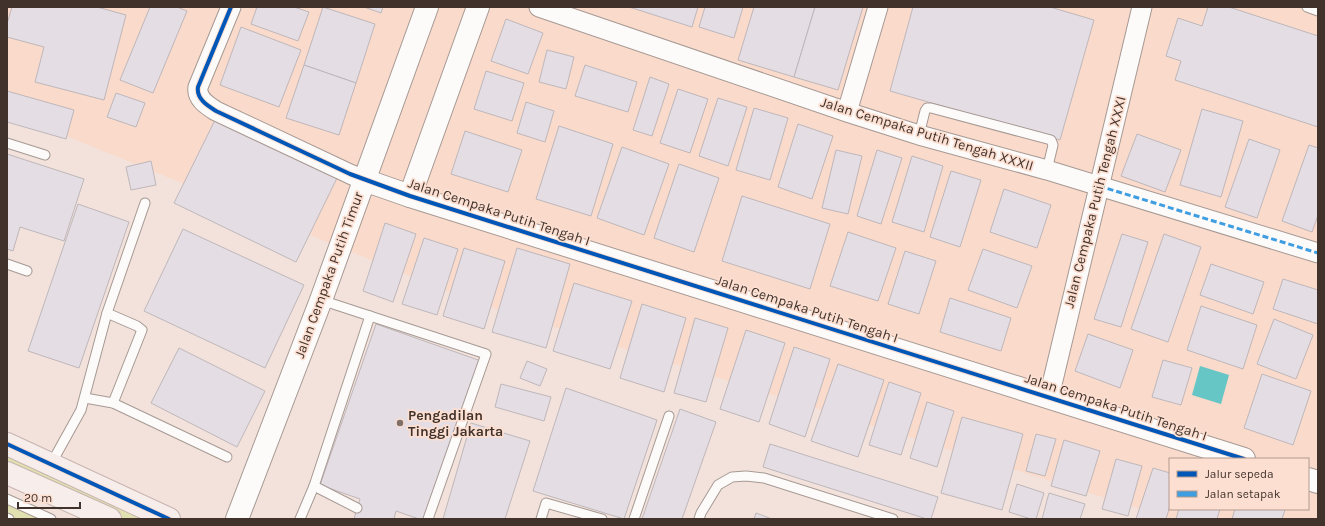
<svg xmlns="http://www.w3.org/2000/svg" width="1325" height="526" viewBox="0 0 1325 526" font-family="Karla,sans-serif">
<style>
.built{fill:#f9dacb;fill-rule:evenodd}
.green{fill:#e0e0b0}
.water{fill:#65c6c5}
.building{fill:#e5dde4;stroke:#beb7ba}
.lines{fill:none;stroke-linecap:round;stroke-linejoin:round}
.service-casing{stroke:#a69993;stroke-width:11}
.minor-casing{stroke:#a69993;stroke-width:21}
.tertiary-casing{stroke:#a69993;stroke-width:24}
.primary-casing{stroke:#c8b4b0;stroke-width:24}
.service{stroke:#fdfbfa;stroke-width:9}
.minor{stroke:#fdfbfa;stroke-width:19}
.tertiary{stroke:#fdfbfa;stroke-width:22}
.primary{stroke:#f7eeec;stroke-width:22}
.quiet{stroke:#3f9de1;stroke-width:3;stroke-dasharray:6 3;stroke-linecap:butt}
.cycleway-casing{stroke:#fcdfd1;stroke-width:6}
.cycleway{stroke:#0057b8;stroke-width:4}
.poi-dot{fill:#7f7069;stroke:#fcdfd1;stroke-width:1.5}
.labels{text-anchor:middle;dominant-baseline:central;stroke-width:3.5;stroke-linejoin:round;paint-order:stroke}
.street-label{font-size:14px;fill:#41332c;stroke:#fcdfd1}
.poi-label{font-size:14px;font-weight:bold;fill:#41332c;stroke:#fcdfd1;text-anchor:start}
</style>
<rect width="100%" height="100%" fill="#f2e2db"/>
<!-- built -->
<path class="built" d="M7 7H1318V519H1173L477 303 7 112ZM1170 459H1308V509H1170Z"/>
<!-- green -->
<g class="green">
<polygon points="7,445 169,519 108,519 7,473"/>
<polygon points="7,498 52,519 10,519 7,518"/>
</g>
<!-- water -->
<polygon class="water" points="1200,366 1229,375 1221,404 1192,395"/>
<!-- building -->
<g class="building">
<polygon points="12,7 97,7 126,15 104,100 35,82 44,47 7,37 7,24"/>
<polygon points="150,7 177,7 187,11 153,93 120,80"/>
<polygon points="257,7 294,7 309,12 298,41 251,24"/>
<polygon points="323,7 375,24 356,83 304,65"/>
<polygon points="364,7 383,7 381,13"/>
<polygon points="629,7 698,7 692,27"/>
<polygon points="705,7 743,7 734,38 699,27"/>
<polygon points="754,7 815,7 794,77 738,60"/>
<polygon points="815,7 863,7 838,90 794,77"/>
<polygon points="913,7 1050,7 1094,20 1060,140 890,91"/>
<polygon points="1208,7 1229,7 1318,36 1318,127 1175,80 1181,61 1166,56 1178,18 1202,26"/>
<polygon points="506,19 543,33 528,74 491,61"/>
<polygon points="241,27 301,50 279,107 220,85"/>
<polygon points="547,50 574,57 566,89 539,82"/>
<polygon points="304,65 356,83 339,135 286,118"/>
<polygon points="585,65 637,82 628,112 575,96"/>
<polygon points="486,71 524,83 512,121 474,109"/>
<polygon points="650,77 669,84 652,136 633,130"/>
<polygon points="678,89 708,99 690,153 660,143"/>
<polygon points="7,91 74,110 66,139 7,122"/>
<polygon points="116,93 145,103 136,127 107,117"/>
<polygon points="718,98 747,107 728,166 699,156"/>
<polygon points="526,102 554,111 545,142 517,133"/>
<polygon points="754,108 788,118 770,180 736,170"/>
<polygon points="1202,109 1243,121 1221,197 1180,185"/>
<polygon points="216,118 337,178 296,262 174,203"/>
<polygon points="798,124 833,136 812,199 778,187"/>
<polygon points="559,126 613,144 591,216 536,199"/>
<polygon points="465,131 522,150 508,192 451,174"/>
<polygon points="1137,134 1181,150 1165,192 1121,176"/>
<polygon points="1249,139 1280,150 1257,218 1225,207"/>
<polygon points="1309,145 1318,148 1318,215 1312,232 1282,221"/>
<polygon points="622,147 669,164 644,235 597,218"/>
<polygon points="836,150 862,156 848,214 822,208"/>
<polygon points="877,150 902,158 881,224 857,216"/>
<polygon points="7,154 84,179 64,241 20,227 13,251 7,249"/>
<polygon points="912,156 943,166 924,232 892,222"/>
<polygon points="151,161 156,185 131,190 126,167"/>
<polygon points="679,164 719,178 694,252 654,238"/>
<polygon points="951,171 981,180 960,247 930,237"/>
<polygon points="1004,189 1051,205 1037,248 990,232"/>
<polygon points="742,196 830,224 810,289 722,261"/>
<polygon points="78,204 129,222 79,368 28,351"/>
<polygon points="385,223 416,234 393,302 363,291"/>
<polygon points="183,229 304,285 265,368 144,311"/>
<polygon points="848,232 896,248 878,301 830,286"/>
<polygon points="1122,234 1148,242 1121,327 1094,319"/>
<polygon points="1164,234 1201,247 1168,342 1131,329"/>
<polygon points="424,238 458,249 437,315 402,304"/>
<polygon points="464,248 505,261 484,329 443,316"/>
<polygon points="517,248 570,264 546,348 492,332"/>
<polygon points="983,249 1032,266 1017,308 968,290"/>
<polygon points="905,251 936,261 919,314 888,304"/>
<polygon points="1211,264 1264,282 1253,314 1200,295"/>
<polygon points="1283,279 1318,290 1318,324 1273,309"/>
<polygon points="574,283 632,301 610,369 553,351"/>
<polygon points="950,298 1011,318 1001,351 940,332"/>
<polygon points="642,304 686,318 664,392 620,378"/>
<polygon points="1201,306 1257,325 1243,369 1187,350"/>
<polygon points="695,318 728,328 706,402 674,393"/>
<polygon points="1274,319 1313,335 1296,379 1257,364"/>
<polygon points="376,324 481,361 426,519 419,519 396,511 394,519 354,519 360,499 320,485"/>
<polygon points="746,330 785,343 759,422 720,409"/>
<polygon points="1088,334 1133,350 1120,388 1075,371"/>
<polygon points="794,347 830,359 805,437 769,424"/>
<polygon points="179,348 265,391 237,447 151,403"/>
<polygon points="1163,360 1192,368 1181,405 1152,397"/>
<polygon points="527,361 547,369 540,386 520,378"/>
<polygon points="838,364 884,380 858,457 811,441"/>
<polygon points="1262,374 1311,391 1293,445 1244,428"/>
<polygon points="889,382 921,393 901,455 869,445"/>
<polygon points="501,384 551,397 544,421 495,407"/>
<polygon points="566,388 657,420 624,519 533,491"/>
<polygon points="927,402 954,411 937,467 910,458"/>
<polygon points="680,409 716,422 682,519 642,519"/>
<polygon points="962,417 1023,434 1002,510 941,493"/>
<polygon points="471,423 530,441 505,519 443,519"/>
<polygon points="1036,434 1056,439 1045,476 1026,471"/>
<polygon points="1064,440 1100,451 1086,496 1051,486"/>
<polygon points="770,444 938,497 931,519 927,519 763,467"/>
<polygon points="1116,459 1142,466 1128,516 1102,509"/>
<polygon points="1153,468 1170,473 1170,506 1166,519 1136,519"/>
<polygon points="1017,484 1044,493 1036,519 1031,519 1009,512"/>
<polygon points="1049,493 1085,504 1080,519 1042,519"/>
<polygon points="1179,509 1220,509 1217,519 1176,519"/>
<polygon points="1235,509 1283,509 1285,510 1282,519 1232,519"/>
<polygon points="756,513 772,519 754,519"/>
</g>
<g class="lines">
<!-- service casing -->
<g class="service-casing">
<g id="service">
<polyline points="1307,7 1318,11"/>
<polyline points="919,135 925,111 927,108 931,108 1051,140 1053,145 1047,170"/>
<polyline points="7,143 45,155"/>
<polyline points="7,264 27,271"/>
<polyline points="321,300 486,354 428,519"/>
<polyline points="107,313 137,326 142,330 113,403"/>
<polyline points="85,398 113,403 227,457"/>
<polyline points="51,464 81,410 107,313 145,203"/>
<polyline points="314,486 357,508"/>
<polyline points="7,499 51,519"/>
<polyline points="7,518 9,519"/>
<polyline points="300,519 314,486 370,316"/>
<polyline points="541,519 546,503 602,519"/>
<polyline points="634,519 669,416"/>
<polyline points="699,519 701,513 718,485 732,477 746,476 764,478 893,519"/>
</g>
</g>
<!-- minor casing -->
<g class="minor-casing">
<g id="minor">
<path d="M231 7 198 87C196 99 208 106 216 111L350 174 364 180"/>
<polyline points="539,7 847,112 919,135 1047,170 1318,253"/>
<polyline points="847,112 878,7"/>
<polyline points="1049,397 1142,7"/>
</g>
</g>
<!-- tertiary casing -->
<g class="tertiary-casing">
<g id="tertiary">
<polyline points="364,180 410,196 1244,459"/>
<polyline points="410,196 478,7"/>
<polyline points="1308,479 1318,482"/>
<polyline points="237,519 321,300 427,7"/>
</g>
</g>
<!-- primary casing -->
<g class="primary-casing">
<g id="primary">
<polyline points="7,444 169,519"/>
<polyline points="7,473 110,519"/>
</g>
</g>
<!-- service -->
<use href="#service" class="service"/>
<!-- minor -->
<use href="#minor" class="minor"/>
<!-- tertiary -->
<use href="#tertiary" class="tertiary"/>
<!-- primary -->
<use href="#primary" class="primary"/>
<!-- quiet -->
<polyline class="quiet" points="1099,186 1318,253"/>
<!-- cycleway casing -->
<g class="cycleway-casing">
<g id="cycleway">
<path d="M231 7 198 87C196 99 208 106 216 111L350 174 410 196 1244 459"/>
<polyline points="7,444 169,519"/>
</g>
</g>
<!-- cycleway -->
<use href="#cycleway" class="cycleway"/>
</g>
<!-- markers -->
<circle class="poi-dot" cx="400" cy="423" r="4"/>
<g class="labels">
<!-- street labels -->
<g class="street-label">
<text transform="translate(927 134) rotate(17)">Jalan Cempaka Putih Tengah XXXII</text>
<text transform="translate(1095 202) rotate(-76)">Jalan Cempaka Putih Tengah XXXI</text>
<text transform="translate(499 212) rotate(18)">Jalan Cempaka Putih Tengah I</text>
<text transform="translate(329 275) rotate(-70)">Jalan Cempaka Putih Timur</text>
<text transform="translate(807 309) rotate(18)">Jalan Cempaka Putih Tengah I</text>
<text transform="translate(1116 407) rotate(18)">Jalan Cempaka Putih Tengah I</text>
</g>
<!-- poi labels -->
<g class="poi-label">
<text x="408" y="415">Pengadilan<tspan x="408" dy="16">Tinggi Jakarta</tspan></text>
</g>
</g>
<!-- border -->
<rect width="1325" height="526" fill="none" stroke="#41332c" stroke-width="16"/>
<!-- legend -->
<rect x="1169" y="458" width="140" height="52" fill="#fcdfd1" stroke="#b19a8f"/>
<rect x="1177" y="471" width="20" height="6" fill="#0057b8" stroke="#b19a8f"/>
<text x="1205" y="478" font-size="12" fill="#41332c">Jalur sepeda</text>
<rect x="1177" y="491" width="20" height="6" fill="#3f9de1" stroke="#b19a8f"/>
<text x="1205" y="498" font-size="12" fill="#41332c">Jalan setapak</text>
<!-- scale -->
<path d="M18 502v6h62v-6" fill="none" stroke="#41332c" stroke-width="2"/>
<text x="24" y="502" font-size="12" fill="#41332c" stroke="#fcdfd1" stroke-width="3" paint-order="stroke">20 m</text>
</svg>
